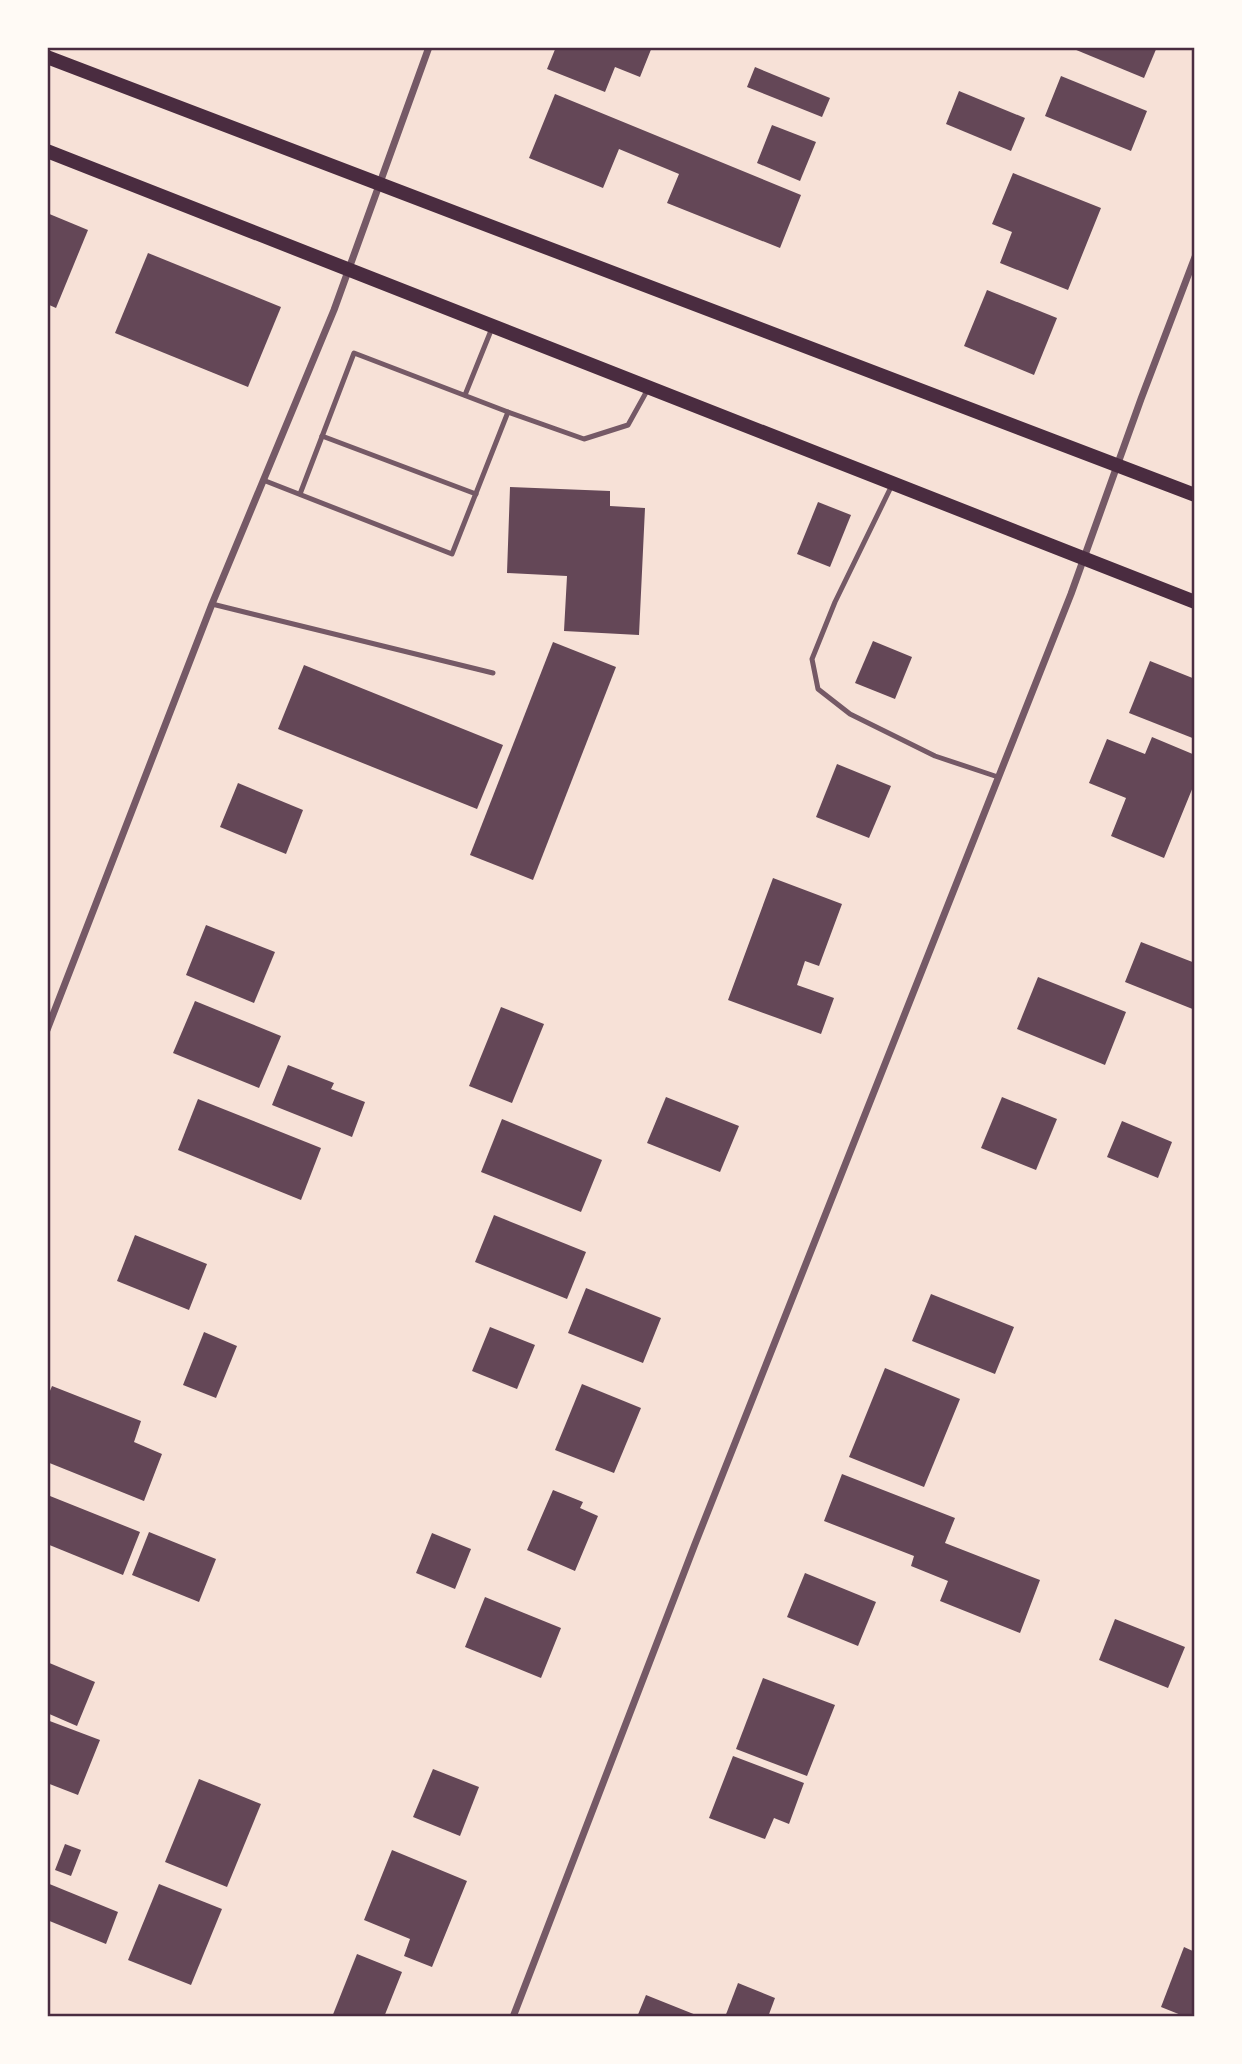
<svg xmlns="http://www.w3.org/2000/svg" width="1242" height="2064" viewBox="0 0 1242 2064" font-family="'Crimson Pro',serif">
<style>
.building{fill:#644757}
.lines{fill:none;stroke-linecap:round;stroke-linejoin:round}
.service{stroke:#755966;stroke-width:5}
.minor{stroke:#755966;stroke-width:7}
.secondary{stroke:#4a2c40;stroke-width:14}
.neatline{fill:none;stroke:#4a2c40;stroke-width:2.5}
</style>
<rect width="100%" height="100%" fill="#f7e1d7"/>
<!-- building -->
<g class="building">
<polygon points="556,47 652,47 640,77 615,67 605,92 547,69"/>
<polygon points="1069,47 1157,47 1144,78"/>
<polygon points="755,67 830,98 822,117 747,87"/>
<polygon points="1061,76 1147,111 1131,151 1045,116"/>
<polygon points="959,91 1025,118 1011,151 946,124"/>
<polygon points="555,94 801,195 780,248 667,203 679,174 619,149 603,188 529,158"/>
<polygon points="772,125 816,142 800,181 757,163"/>
<polygon points="1013,173 1101,208 1068,290 1000,263 1012,232 992,224"/>
<polygon points="47,213 88,230 56,308 47,304"/>
<polygon points="148,253 281,307 248,387 115,333"/>
<polygon points="987,290 1057,318 1034,375 964,346"/>
<polygon points="510,487 610,491 610,506 645,508 639,635 564,631 567,576 507,573"/>
<polygon points="818,502 851,515 830,567 797,554"/>
<polygon points="873,641 912,657 895,699 855,683"/>
<polygon points="553,642 616,667 533,880 470,855"/>
<polygon points="1150,661 1195,679 1195,739 1129,713"/>
<polygon points="304,665 503,745 477,809 278,729"/>
<polygon points="1152,737 1195,755 1195,782 1164,858 1111,836 1126,798 1089,783 1107,739 1145,754"/>
<polygon points="837,764 891,786 869,838 816,817"/>
<polygon points="238,783 303,810 286,854 220,827"/>
<polygon points="773,878 842,904 819,966 805,961 797,985 834,998 821,1034 728,1000"/>
<polygon points="206,925 275,952 254,1003 186,975"/>
<polygon points="1141,942 1195,963 1195,1010 1125,982"/>
<polygon points="1038,977 1126,1012 1105,1065 1017,1029"/>
<polygon points="195,1001 281,1036 259,1088 173,1053"/>
<polygon points="501,1007 544,1024 512,1103 469,1086"/>
<polygon points="288,1065 334,1083 331,1089 365,1102 352,1137 272,1105"/>
<polygon points="666,1097 739,1126 720,1172 647,1143"/>
<polygon points="1002,1097 1057,1119 1036,1170 981,1148"/>
<polygon points="198,1099 321,1148 301,1200 178,1150"/>
<polygon points="502,1119 602,1160 581,1212 481,1172"/>
<polygon points="1122,1121 1172,1142 1158,1178 1107,1157"/>
<polygon points="494,1215 586,1252 567,1299 475,1262"/>
<polygon points="135,1235 207,1264 189,1310 117,1281"/>
<polygon points="586,1288 661,1318 643,1363 568,1333"/>
<polygon points="931,1294 1014,1327 995,1374 912,1341"/>
<polygon points="490,1327 535,1345 517,1389 472,1371"/>
<polygon points="204,1332 237,1346 216,1398 183,1385"/>
<polygon points="885,1368 960,1399 924,1487 849,1457"/>
<polygon points="582,1384 641,1408 614,1473 555,1450"/>
<polygon points="52,1386 141,1421 134,1442 162,1454 144,1501 47,1462 47,1398"/>
<polygon points="842,1474 955,1518 945,1543 1040,1580 1020,1633 940,1601 948,1581 911,1566 914,1556 824,1521"/>
<polygon points="553,1490 583,1502 580,1508 598,1516 575,1571 527,1550"/>
<polygon points="50,1496 140,1532 123,1575 47,1544 47,1503"/>
<polygon points="149,1532 216,1559 199,1602 132,1575"/>
<polygon points="432,1533 471,1549 455,1589 416,1573"/>
<polygon points="805,1573 876,1602 858,1646 787,1617"/>
<polygon points="485,1597 561,1628 541,1678 465,1647"/>
<polygon points="1115,1619 1185,1647 1168,1688 1099,1660"/>
<polygon points="47,1662 95,1682 77,1726 47,1713"/>
<polygon points="763,1678 835,1705 807,1776 736,1749"/>
<polygon points="47,1720 100,1740 78,1795 47,1783"/>
<polygon points="733,1756 804,1783 789,1824 774,1818 765,1839 709,1818"/>
<polygon points="433,1769 479,1787 460,1836 413,1817"/>
<polygon points="199,1779 261,1804 227,1887 165,1862"/>
<polygon points="65,1844 81,1850 71,1876 55,1870"/>
<polygon points="392,1850 467,1881 432,1967 404,1956 410,1939 364,1920"/>
<polygon points="47,1883 118,1912 106,1944 47,1920"/>
<polygon points="159,1884 222,1909 191,1985 128,1960"/>
<polygon points="1184,1947 1195,1952 1195,2017 1186,2017 1161,2007"/>
<polygon points="357,1954 402,1972 384,2017 332,2017"/>
<polygon points="738,1983 775,1998 768,2017 725,2017"/>
<polygon points="646,1995 701,2017 637,2017"/>
</g>
<g class="lines">
<!-- service -->
<g class="service">
<polyline points="465,395 492,328"/>
<polyline points="322,436 476,494"/>
<polyline points="263,480 452,554 508,412 584,439 628,425 648,389"/>
<polyline points="892,485 835,602 812,659 818,689 850,714 935,756 998,777"/>
<polyline points="300,494 354,353 508,412"/>
<polyline points="212,604 493,673"/>
</g>
<!-- minor -->
<g class="minor">
<polyline points="47,1030 212,604 334,310 429,47"/>
<polyline points="513,2017 695,1544 1071,594 1141,399 1195,257"/>
</g>
<!-- secondary -->
<g class="secondary">
<polyline points="47,57 1195,495"/>
<polyline points="47,151 1195,602"/>
</g>
</g>
<!-- border -->
<rect width="1242" height="2064" fill="none" stroke="#fffaf5" stroke-width="98"/>
<rect x="49" y="49" width="1144" height="1966" class="neatline"/>
</svg>
